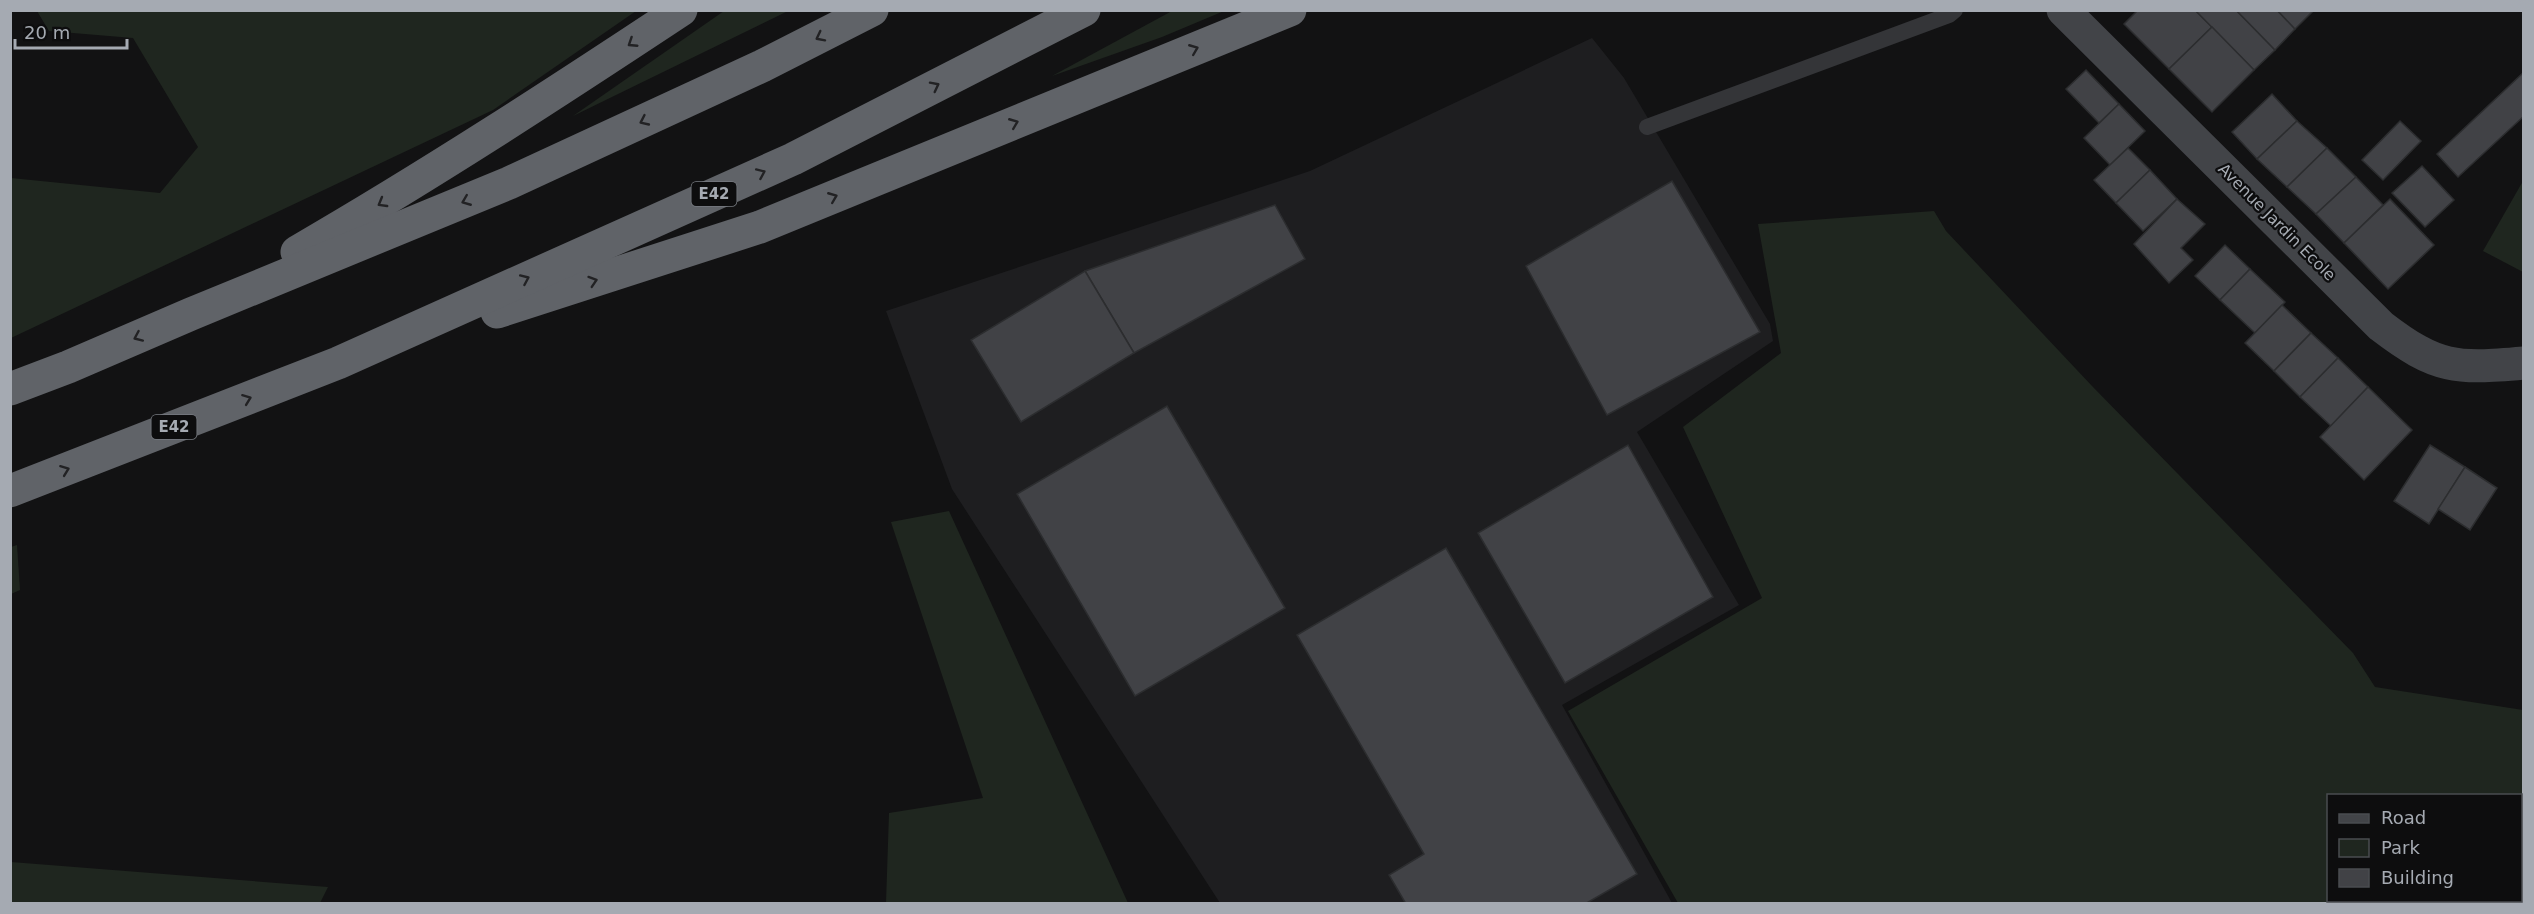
<svg xmlns="http://www.w3.org/2000/svg" width="2534" height="914" viewBox="0 0 2534 914" font-family="'DejaVu Sans',sans-serif">
<style>
.built{fill:#1e1e20}
.green{fill:#1f261f;fill-rule:evenodd}
.building{fill:#414246;stroke:#2c2d2f;stroke-width:1.5}
.lines{fill:none;stroke-linecap:round;stroke-linejoin:round}
.lane{stroke:#343538;stroke-width:16}
.secondary{stroke:#424448;stroke-width:33}
.highway{stroke:#606368;stroke-width:33}
.oneway{stroke:#222224}
.labels{text-anchor:middle;dominant-baseline:central;stroke-width:4.5;stroke-linejoin:round;paint-order:stroke}
.shield{fill:#0d0d0e;stroke:#777b81;stroke-width:1.5}
.shield-label{font-size:15px;font-weight:bold;fill:#a5aab2}
.street-label{font-size:16px;fill:#a5aab2;stroke:#0d0d0e}
</style>
<rect width="100%" height="100%" fill="#121213"/>
<!-- built -->
<polygon class="built" points="1592,38 1624,78 1770,324 1773,341 1637,432 1739,605 1562,705 1672,903 1220,903 952,489 886,311 1310,171"/>
<!-- green -->
<g class="green">
<polygon points="37,11 636,11 493,110 11,338 11,178 160,193 198,147 133,38 49,31"/>
<polygon points="724,11 788,11 573,116"/>
<polygon points="1172,11 1224,11 1162,37 1052,76"/>
<polygon points="2523,181 2523,272 2483,251"/>
<path d="M1934 211 1946 231 2092 386 2353 653 2375 687 2523 710V903H1678L1568 711 1762 598 1683 427 1781 353 1758 224ZM2328 796H2520V900H2328Z"/>
<polygon points="949,511 1128,903 886,903 889,813 983,798 891,522"/>
<polygon points="17,545 20,590 11,594 11,547"/>
<polygon points="11,862 328,887 320,903 11,903"/>
</g>
<!-- building -->
<g class="building">
<polygon points="2138,10 2195,10 2212,27 2169,69 2124,24"/>
<polygon points="2195,10 2236,10 2275,50 2254,70"/>
<polygon points="2236,10 2277,10 2295,29 2275,50"/>
<polygon points="2277,10 2314,10 2295,29"/>
<polygon points="2212,27 2254,70 2212,112 2169,69"/>
<polygon points="2086,70 2119,104 2099,123 2066,89"/>
<polygon points="2524,72 2524,116 2458,177 2437,154"/>
<polygon points="2272,94 2297,121 2257,159 2232,132"/>
<polygon points="2119,104 2145,131 2110,165 2084,138"/>
<polygon points="2297,121 2327,148 2287,187 2257,159"/>
<polygon points="2400,121 2421,141 2383,180 2362,160"/>
<polygon points="2128,148 2150,170 2116,203 2094,180"/>
<polygon points="2327,148 2356,177 2316,214 2287,187"/>
<polygon points="2422,166 2454,200 2425,227 2392,193"/>
<polygon points="2150,170 2177,199 2143,231 2116,203"/>
<polygon points="2356,177 2383,205 2344,243 2316,214"/>
<polygon points="1672,181 1760,332 1607,415 1526,266"/>
<polygon points="2177,199 2205,224 2181,248 2193,260 2169,283 2134,244"/>
<polygon points="2390,199 2434,245 2388,289 2344,243"/>
<polygon points="1275,205 1305,259 1134,353 1085,271"/>
<polygon points="2225,245 2250,269 2220,300 2195,276"/>
<polygon points="2250,269 2285,302 2255,333 2220,300"/>
<polygon points="1085,271 1134,353 1021,422 971,340"/>
<polygon points="2282,305 2311,333 2274,371 2245,343"/>
<polygon points="2311,333 2338,358 2300,397 2274,371"/>
<polygon points="2338,358 2368,387 2331,426 2300,397"/>
<polygon points="2368,387 2412,430 2364,480 2320,437"/>
<polygon points="1167,406 1285,608 1135,696 1017,494"/>
<polygon points="1628,445 1713,597 1565,683 1478,533"/>
<polygon points="2430,445 2465,467 2429,524 2394,501"/>
<polygon points="2465,467 2497,488 2470,530 2438,509"/>
<polygon points="1446,548 1637,874 1585,904 1406,904 1389,875 1424,854 1297,635"/>
</g>
<g class="lines">
<!-- lane -->
<polyline class="lane" points="1647,127 1949,15 1955,10"/>
<!-- secondary -->
<path class="secondary" d="M2063 10 2381 326C2437 369 2456 369 2524 363"/>
<!-- highway -->
<g class="highway">
<path d="M297 252C428 176 554 94 681 10"/>
<polyline points="497,312 760,227 1290,10"/>
<polyline points="10,389 68,367 191,314 509,183 762,66 872,10"/>
<polyline points="10,491 338,363 793,159 1084,10"/>
</g>
</g>
<!-- one-way arrows -->
<defs><path id="oneway-chevron" d="M-2-3.5L2.5 0L-2 3.5" fill="none" stroke-width="1.6" stroke-linecap="round" stroke-linejoin="round" transform="scale(1.5)"/></defs>
<g class="oneway">
<use href="#oneway-chevron" transform="translate(820 37) rotate(153)"/>
<use href="#oneway-chevron" transform="translate(632 43) rotate(147)"/>
<use href="#oneway-chevron" transform="translate(1194 49) rotate(-22)"/>
<use href="#oneway-chevron" transform="translate(935 86) rotate(-27)"/>
<use href="#oneway-chevron" transform="translate(644 121) rotate(155)"/>
<use href="#oneway-chevron" transform="translate(1014 123) rotate(-22)"/>
<use href="#oneway-chevron" transform="translate(761 173) rotate(-24)"/>
<use href="#oneway-chevron" transform="translate(833 197) rotate(-22)"/>
<use href="#oneway-chevron" transform="translate(466 201) rotate(158)"/>
<use href="#oneway-chevron" transform="translate(382 203) rotate(150)"/>
<use href="#oneway-chevron" transform="translate(525 279) rotate(-24)"/>
<use href="#oneway-chevron" transform="translate(593 281) rotate(-18)"/>
<use href="#oneway-chevron" transform="translate(138 337) rotate(156)"/>
<use href="#oneway-chevron" transform="translate(247 399) rotate(-21)"/>
<use href="#oneway-chevron" transform="translate(65 470) rotate(-21)"/>
</g>
<g class="labels">
<!-- shield labels -->
<g class="shield">
<rect x="691.5" y="182" width="45" height="24" rx="4.5"/>
<rect x="151.5" y="415" width="45" height="24" rx="4.5"/>
</g>
<g class="shield-label">
<text x="714" y="194">E42</text>
<text x="174" y="427">E42</text>
</g>
<!-- street labels -->
<g class="street-label">
<text transform="translate(2277 222) rotate(45)">Avenue Jardin Ecole</text>
</g>
</g>
<!-- border -->
<rect width="2534" height="914" fill="none" stroke="#a5aab2" stroke-width="24"/>
<!-- legend -->
<rect x="2327" y="794" width="195" height="108" fill="#0d0d0e" stroke="#4a4c50" stroke-width="1.5"/>
<rect x="2339" y="814" width="30" height="9" fill="#424448" stroke="#4a4c50" stroke-width="1.5"/>
<text x="2381" y="824" font-size="18" fill="#a5aab2">Road</text>
<rect x="2339" y="839" width="30" height="18" fill="#1f261f" stroke="#4a4c50" stroke-width="1.5"/>
<text x="2381" y="854" font-size="18" fill="#a5aab2">Park</text>
<rect x="2339" y="869" width="30" height="18" fill="#414246" stroke="#4a4c50" stroke-width="1.5"/>
<text x="2381" y="884" font-size="18" fill="#a5aab2">Building</text>
<!-- scale -->
<path d="M15 39v9h112v-9" fill="none" stroke="#a5aab2" stroke-width="3"/>
<text x="24" y="39" font-size="18" fill="#a5aab2" stroke="#0d0d0e" stroke-width="4.5" paint-order="stroke">20 m</text>
</svg>
